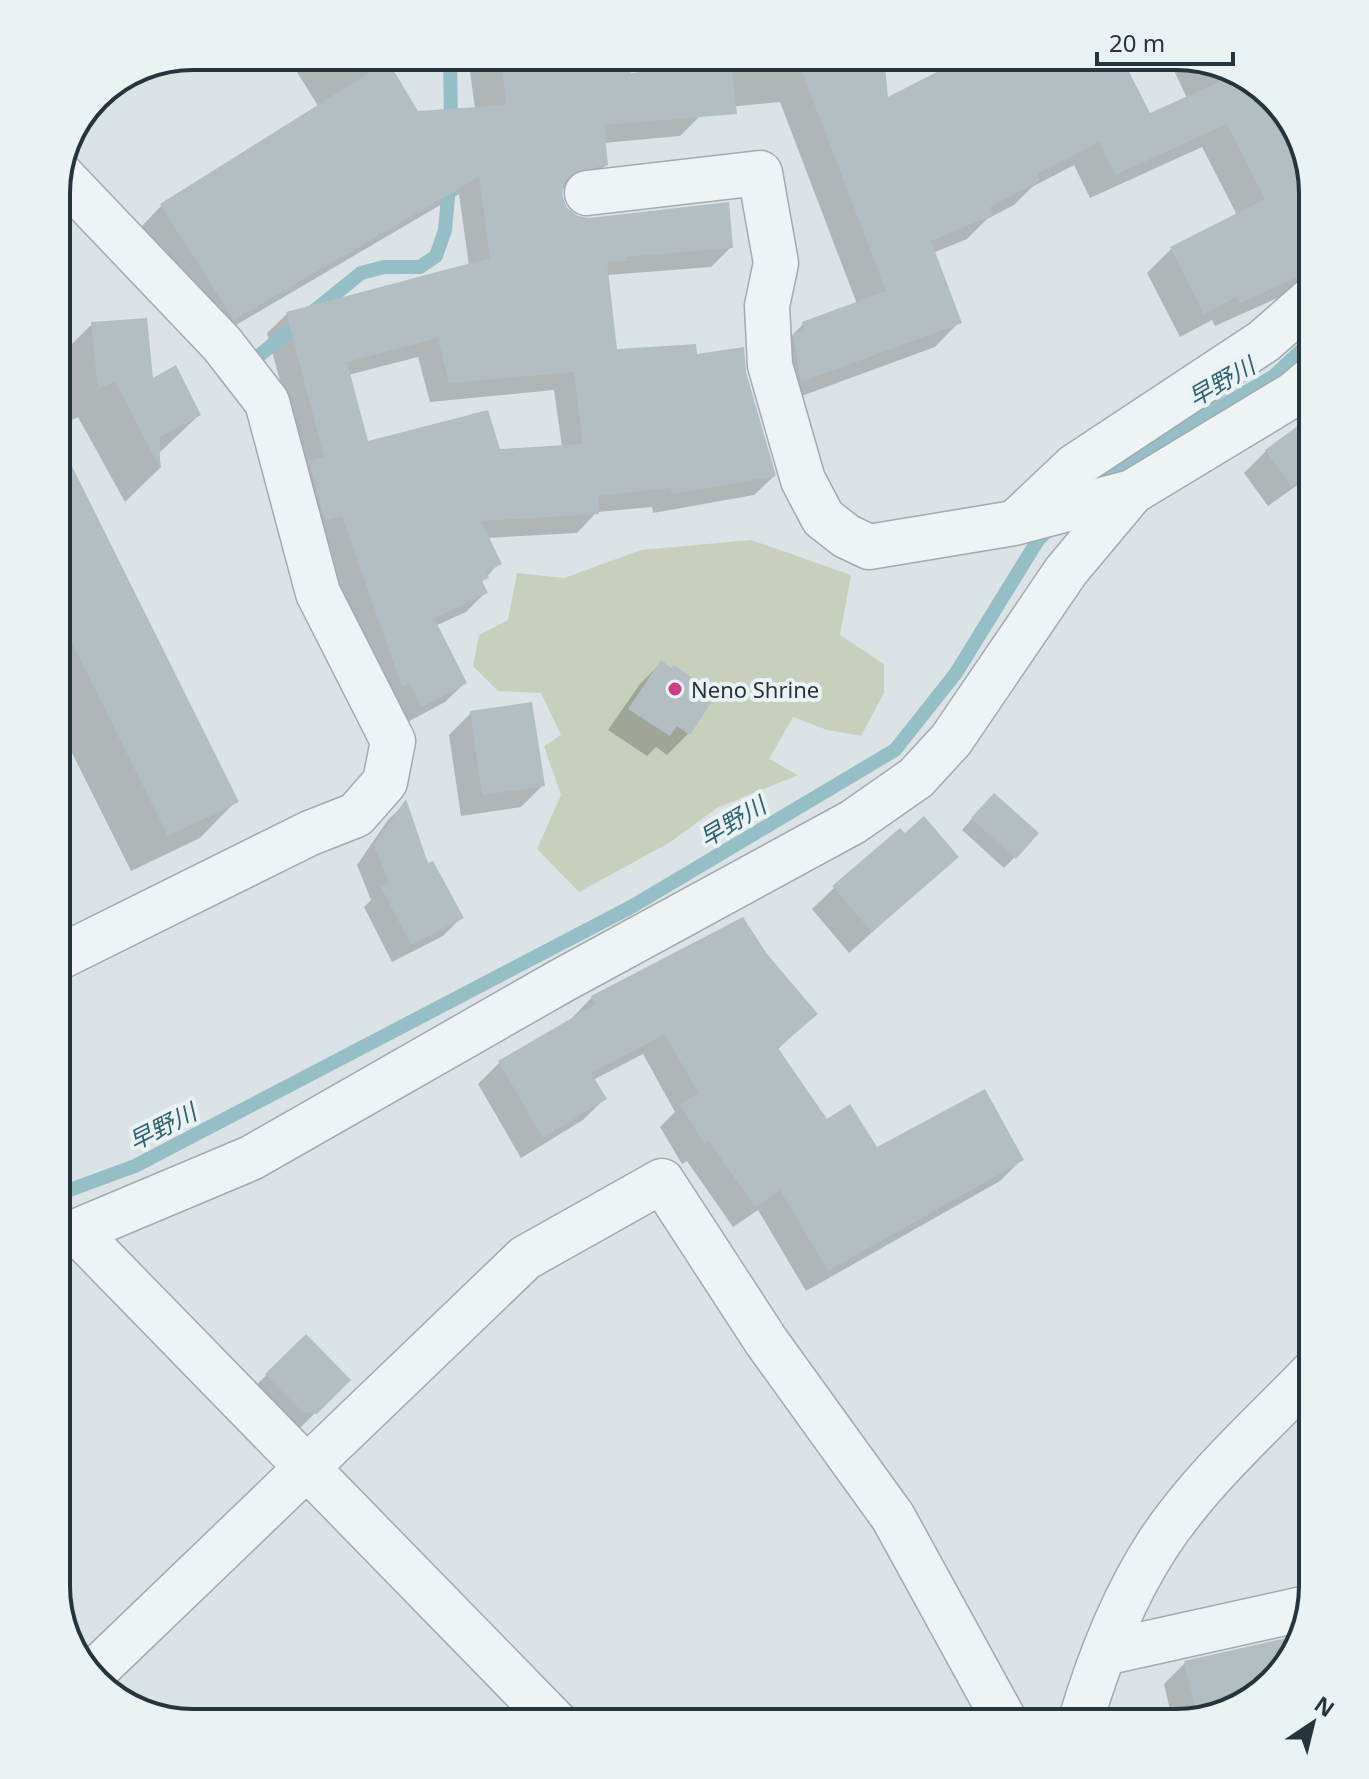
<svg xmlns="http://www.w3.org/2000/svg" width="1369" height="1779" viewBox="0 0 1369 1779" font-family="'Noto Sans','Noto Sans JP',sans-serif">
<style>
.green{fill:#c8d0bd}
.shadow{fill:#0003;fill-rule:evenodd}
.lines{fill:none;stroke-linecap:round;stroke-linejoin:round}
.stream{stroke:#96bec7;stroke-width:14}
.building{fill:#b3bec3;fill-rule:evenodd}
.minor-casing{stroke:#a2abb0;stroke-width:47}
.tertiary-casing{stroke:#a2abb0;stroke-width:47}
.minor{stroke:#eef3f5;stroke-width:44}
.tertiary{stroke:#eef3f5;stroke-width:44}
.poi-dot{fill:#cd3f84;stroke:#ebf2f4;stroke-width:3}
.labels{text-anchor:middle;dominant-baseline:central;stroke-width:8;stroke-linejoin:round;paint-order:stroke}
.poi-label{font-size:22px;fill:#26353c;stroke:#ebf2f4;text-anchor:start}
.water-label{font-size:24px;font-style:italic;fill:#306270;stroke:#ebf2f4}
.rim{fill:none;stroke:#26353c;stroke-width:4}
</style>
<rect width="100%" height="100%" fill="#dce3e6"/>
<!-- green -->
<polygon class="green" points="751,540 851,575 840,635 884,664 884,693 861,736 827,730 793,717 769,759 798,775 717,808 669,843 579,892 537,849 561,795 544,746 561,735 541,693 498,691 473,666 479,635 508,620 517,573 564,578 641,550"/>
<!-- shadow -->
<g class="shadow">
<path d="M287 56H383L417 113 475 109 468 56H627L629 75 700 116 680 136 604 143 606 165 586 184 561 189 560 197 565 208 576 217 731 247 711 267 608 275 615 351 695 357 744 372 774 476 754 495 653 513 652 507 597 512 577 533 487 538 499 563 481 583 486 592 466 612 435 626 465 683 445 702 402 725 382 705 322 534 267 333 287 314 469 266 459 194 214 338 142 226 161 206 320 109ZM418 357 430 402 554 390 562 447 498 451 366 443 348 375Z"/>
<polygon points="727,56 882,56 886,100 1149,115 1187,98 1167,56 1185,56 1244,74 1269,97 1302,157 1313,193 1313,282 1215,326 1212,320 1180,337 1147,273 1171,249 1237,215 1202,147 1090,198 1074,165 1032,187 1014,205 987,219 967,239 933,253 959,322 935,347 777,405 779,349 803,324 857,304 780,102 728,107"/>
<polygon points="92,324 151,381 199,415 159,453 161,467 125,502 78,417 56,427 56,360"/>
<polygon points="1313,419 1313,474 1268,506 1244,473 1266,451"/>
<polygon points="56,438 236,801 200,838 131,871 56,721"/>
<polygon points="661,663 688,734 667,755 656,747 647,756 608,730 640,684"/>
<polygon points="471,713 543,785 521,807 461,816 449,735"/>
<polygon points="406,803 427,866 461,918 443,936 392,962 364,907 371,900 357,865 388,820"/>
<polygon points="983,806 1015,857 1004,868 962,830"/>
<polygon points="956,857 849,953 812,909 834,888"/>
<polygon points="765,955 815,1014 777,1050 827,1122 877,1150 1021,1160 1000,1181 806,1291 758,1210 733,1227 687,1161 682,1164 660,1127 675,1112 643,1054 593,1080 604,1099 583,1120 521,1158 478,1084 499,1063 571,1019 592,997"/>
<polygon points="306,1337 348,1380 293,1435 244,1397"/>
<polygon points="1299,1637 1295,1654 1252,1700 1173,1723 1164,1684 1185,1663"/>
</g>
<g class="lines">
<!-- stream -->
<g class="stream">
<polyline points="450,56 451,128"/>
<polyline points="261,354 361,273 384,267 420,267 436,256 445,230 450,176"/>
<polyline points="1085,491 1099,476 1274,376 1313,339"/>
<polyline points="56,1195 135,1166 631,907 895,750 956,673 1038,540 1052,526"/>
</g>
</g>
<!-- building -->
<g class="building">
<path d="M501 56H629L631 73 731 63 737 114 604 125 608 165 573 173 564 182 562 195 567 208 578 216 589 218 729 202 733 248 625 257 626 261 607 262 617 349 696 344 697 354 744 347 746 372 776 476 672 494 671 488 598 496 599 514 481 521 502 564 486 572 489 578 482 581 488 593 434 618 467 683 422 707 409 683 402 687 342 516 325 520 309 461 324 457 286 312 490 258 479 177 234 320 160 204 388 61 418 111 506 105ZM438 338 449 383 574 372 583 444 500 449 488 410 368 441 347 362Z"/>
<polygon points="796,56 884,56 888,97 968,56 1121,56 1150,113 1239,73 1244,74 1269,97 1301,154 1313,193 1313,270 1240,303 1236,297 1204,314 1170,247 1265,199 1227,124 1115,175 1099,142 1037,174 1040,181 990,207 993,215 931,241 962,323 801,382 793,334 804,330 802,322 886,291"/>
<polygon points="147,318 153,378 176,365 201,415 160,437 160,468 115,381 98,389 91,322"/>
<polygon points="1313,415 1313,470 1291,486 1265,450"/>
<polygon points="56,434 239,802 168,836 56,611"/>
<polygon points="661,660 671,668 674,665 716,695 690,735 677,726 670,736 628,709"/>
<polygon points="532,702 545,786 482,795 470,711"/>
<polygon points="994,793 1039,833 1016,859 971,818"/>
<polygon points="406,799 428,863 433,861 464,918 411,945 381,887 389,883 374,845"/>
<polygon points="924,816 959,857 872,932 832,886 900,828 905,833"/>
<polygon points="743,917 767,954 818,1014 778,1048 827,1119 850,1104 877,1147 985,1089 1024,1160 828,1271 780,1190 755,1207 709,1141 704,1144 680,1104 698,1093 665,1034 591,1073 607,1099 543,1138 498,1061 596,1004 591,996"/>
<polygon points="306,1334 351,1380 317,1414 302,1412 265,1374"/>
<polygon points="1300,1635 1295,1654 1252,1700 1197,1717 1184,1661"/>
</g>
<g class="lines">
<!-- minor casing -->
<g class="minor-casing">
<g id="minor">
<polyline points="587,193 760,173 776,263 767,306 770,365 803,480 823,518 846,536 869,547 1014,523 1132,492 1294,394 1313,378"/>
<polyline points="1019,519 1075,466 1264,341 1313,298"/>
<polyline points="56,959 310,833 356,815 385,782 393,741 318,593 267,402 222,344 59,173"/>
<polyline points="77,1232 556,1723"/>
<polyline points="56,1240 251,1158 561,981 853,822 916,778 951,740 1066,571 1132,492"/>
<polyline points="1104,1653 1307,1608"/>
<polyline points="92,1674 525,1258 662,1181 766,1341 893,1517 1006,1723"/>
</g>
</g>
<!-- tertiary casing -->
<g class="tertiary-casing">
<path id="tertiary" d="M1080 1723C1098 1662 1123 1598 1158 1544 1200 1480 1260 1427 1313 1372"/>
</g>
<!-- minor -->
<use href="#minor" class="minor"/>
<!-- tertiary -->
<use href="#tertiary" class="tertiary"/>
</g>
<!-- markers -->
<circle class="poi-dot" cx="675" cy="689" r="8"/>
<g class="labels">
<!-- poi labels -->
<g class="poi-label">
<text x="691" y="689">Neno Shrine</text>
</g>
<!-- water labels -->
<g class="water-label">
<text transform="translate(1221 381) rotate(-30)">早野川</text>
<text transform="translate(732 821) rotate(-31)">早野川</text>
<text transform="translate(162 1126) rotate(-27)">早野川</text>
</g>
</g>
<!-- crop -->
<path d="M0 0H1369V1779H0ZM193 70H1176A123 123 0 0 1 1299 193V1586A123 123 0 0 1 1176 1709H193A123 123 0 0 1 70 1586V193A123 123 0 0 1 193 70Z" fill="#ebf2f4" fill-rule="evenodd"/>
<path class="rim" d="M193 70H1176A123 123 0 0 1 1299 193V1586A123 123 0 0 1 1176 1709H193A123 123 0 0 1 70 1586V193A123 123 0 0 1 193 70Z"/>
<!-- north arrow -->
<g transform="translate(1313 1723) rotate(35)" stroke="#ebf2f4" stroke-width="6" paint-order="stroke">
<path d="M0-6L14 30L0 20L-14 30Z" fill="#26353c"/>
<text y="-12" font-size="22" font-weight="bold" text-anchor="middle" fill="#26353c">N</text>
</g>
<!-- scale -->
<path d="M1097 52v12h136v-12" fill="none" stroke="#26353c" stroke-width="4"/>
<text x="1109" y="52" font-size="24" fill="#26353c" stroke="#ebf2f4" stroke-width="6" paint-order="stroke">20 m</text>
</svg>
